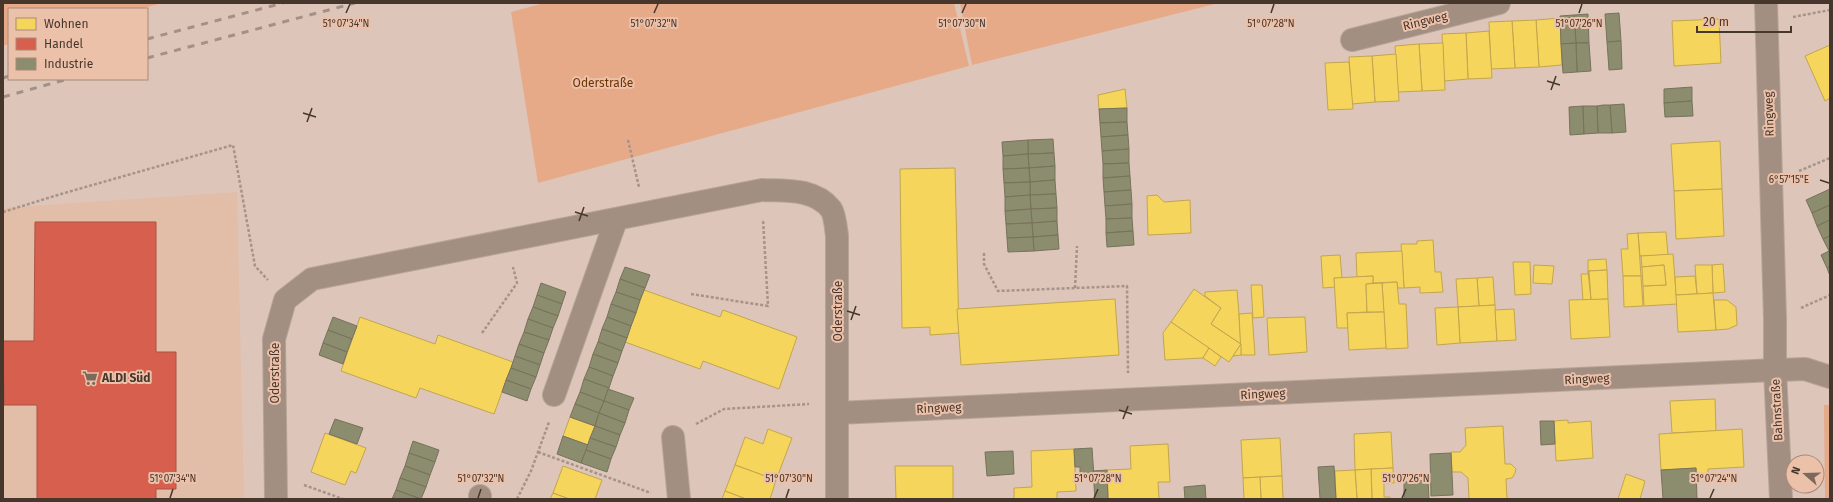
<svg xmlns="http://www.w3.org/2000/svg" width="1833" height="502" viewBox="0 0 1833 502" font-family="'Fira Sans',sans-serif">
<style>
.built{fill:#e2bda8}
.green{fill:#e6aa88}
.homes{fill:#f6d55c;stroke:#c2a54e}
.shops{fill:#d6604d;stroke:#ab5343}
.industry{fill:#8c8c6e;stroke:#77725a}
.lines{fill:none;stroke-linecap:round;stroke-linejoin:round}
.minor-casing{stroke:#b7a499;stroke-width:24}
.path{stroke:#a79389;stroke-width:2.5;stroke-dasharray:3 2;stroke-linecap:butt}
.minor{stroke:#a38e82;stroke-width:22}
.rail{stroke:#a49086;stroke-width:3;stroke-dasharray:7 7;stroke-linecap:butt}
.ticks{fill:none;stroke:#47362c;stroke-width:1.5}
.labels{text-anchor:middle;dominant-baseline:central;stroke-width:4;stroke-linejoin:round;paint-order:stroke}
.street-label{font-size:12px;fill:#47362c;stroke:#ecc1aa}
.park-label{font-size:12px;fill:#703304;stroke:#ecc1aa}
.poi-label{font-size:12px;font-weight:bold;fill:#47362c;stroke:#ecc1aa;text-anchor:start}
.ticks-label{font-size:10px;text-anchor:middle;fill:#47362c;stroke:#ecc1aa;stroke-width:4;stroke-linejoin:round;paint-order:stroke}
</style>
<rect width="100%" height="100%" fill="#ddc6b9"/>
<!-- built -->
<polygon class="built" points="237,192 244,499 3,499 3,208"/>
<!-- green -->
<g class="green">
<polygon points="3,3 162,3 140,9 9,9 9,44 3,46"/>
<polygon points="544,3 954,3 969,66 538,183 511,12"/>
<polygon points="960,3 1219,3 972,65"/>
<polygon points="1824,405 1830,405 1830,499 1825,499"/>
</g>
<!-- homes -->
<g class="homes">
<polygon points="1560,18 1562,65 1539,67 1536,20"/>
<polygon points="1719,19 1721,63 1674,66 1672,21"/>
<polygon points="1536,20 1539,67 1515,68 1512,21"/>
<polygon points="1512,21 1515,68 1491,69 1489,22"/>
<polygon points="1489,31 1492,78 1468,79 1466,33"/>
<polygon points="1466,33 1468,79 1444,81 1442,34"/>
<polygon points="1443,43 1445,90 1422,91 1419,44"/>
<polygon points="1419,44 1422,91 1398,92 1395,46"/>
<polygon points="1830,45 1830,98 1825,101 1805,56"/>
<polygon points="1396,54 1399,101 1375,102 1372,56"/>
<polygon points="1372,56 1375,102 1352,104 1349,57"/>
<polygon points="1349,62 1353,109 1328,110 1325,63"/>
<polygon points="1125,89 1127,108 1099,109 1098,95"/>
<polygon points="1720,141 1722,189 1674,191 1671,144"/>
<polygon points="955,168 959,333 930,335 930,327 902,328 900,169"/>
<polygon points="1722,189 1724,236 1676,239 1674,191"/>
<polygon points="1157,195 1164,202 1190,200 1191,233 1148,235 1147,196"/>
<polygon points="1666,232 1668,255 1640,256 1638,233"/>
<polygon points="1638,233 1641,276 1623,276 1621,249 1628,249 1627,234"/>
<polygon points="1433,240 1435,272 1441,272 1443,292 1420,293 1420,287 1404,288 1401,244 1417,244 1417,241"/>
<polygon points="1402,251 1404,288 1398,288 1397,282 1373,283 1373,276 1357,277 1356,253"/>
<polygon points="1673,254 1677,304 1644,306 1643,286 1666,285 1664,265 1642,267 1641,256"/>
<polygon points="1340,255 1342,278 1334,278 1335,287 1323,288 1321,256"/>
<polygon points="1606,259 1607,270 1588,271 1588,260"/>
<polygon points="1513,262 1530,262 1531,294 1515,295"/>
<polygon points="1723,264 1725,292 1713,293 1712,265"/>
<polygon points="1534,265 1554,266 1552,284 1533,283"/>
<polygon points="1664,265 1666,285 1643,286 1642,267"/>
<polygon points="1695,265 1712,265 1713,293 1697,294"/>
<polygon points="1607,270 1608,299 1591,300 1589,271"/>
<polygon points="1588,271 1591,300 1583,300 1581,274 1588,274"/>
<polygon points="1373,276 1373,283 1366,284 1367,312 1347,313 1348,328 1337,328 1334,278"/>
<polygon points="1623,276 1641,276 1643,306 1624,307"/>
<polygon points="1695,276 1697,294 1676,295 1675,277"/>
<polygon points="1493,277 1495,305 1479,306 1477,278"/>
<polygon points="1477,278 1479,306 1458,307 1456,279"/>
<polygon points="1397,282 1399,304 1406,304 1408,348 1386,349 1382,283"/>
<polygon points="1382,283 1384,312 1367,312 1366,284"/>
<polygon points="1251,285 1262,285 1264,317 1253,318"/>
<polygon points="1194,289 1221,308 1211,324 1241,344 1229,362 1171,322"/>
<polygon points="644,290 720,317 723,310 797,337 779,389 703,361 700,369 625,342"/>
<polygon points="1237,290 1239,314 1241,344 1211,324 1221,308 1205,296 1205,292"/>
<polygon points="1713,293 1716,330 1678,332 1676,295"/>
<polygon points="1115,299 1119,355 961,365 957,309"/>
<polygon points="1608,299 1610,337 1571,339 1569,300"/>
<polygon points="1714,300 1727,300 1736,307 1737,325 1728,329 1716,330"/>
<polygon points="1495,305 1497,341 1460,343 1458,307"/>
<polygon points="1458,307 1460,343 1437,345 1435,308"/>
<polygon points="1514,309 1516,340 1497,341 1495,310"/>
<polygon points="1384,312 1386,348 1349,350 1347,313"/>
<polygon points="1252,313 1255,355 1241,355 1239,314"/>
<polygon points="360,317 435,344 438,335 513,362 494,414 420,388 416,398 341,371"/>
<polygon points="1305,317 1307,352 1269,355 1267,318"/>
<polygon points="1171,322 1209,348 1203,358 1165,360 1163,333"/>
<polygon points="1241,344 1241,355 1233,356"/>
<polygon points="1209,348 1221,357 1215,366 1203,358"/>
<polygon points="1715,399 1716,431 1672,433 1670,401"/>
<polygon points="570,417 595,426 588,445 563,436"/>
<polygon points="1568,420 1568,423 1591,421 1593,458 1556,461 1554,421"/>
<polygon points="1503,426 1505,464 1511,464 1516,469 1515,473 1512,478 1506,479 1507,499 1469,499 1468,478 1461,472 1452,472 1451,452 1460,452 1466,445 1465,428"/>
<polygon points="768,429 792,438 776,480 735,465 745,437 763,444"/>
<polygon points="1742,429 1744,467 1708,469 1708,475 1696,476 1696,468 1661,470 1659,434"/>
<polygon points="1391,432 1393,468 1355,470 1354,434"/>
<polygon points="325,433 366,448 356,473 351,471 345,485 311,472"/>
<polygon points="1280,438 1282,476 1243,478 1241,440"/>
<polygon points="1168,444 1170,482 1158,482 1159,499 1108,499 1107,470 1131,469 1130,446"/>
<polygon points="1074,449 1076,491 1057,492 1057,499 1014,499 1014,488 1032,487 1031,451"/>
<polygon points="735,465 776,480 770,499 746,499 725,491"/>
<polygon points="563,466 602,480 595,499 569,499 553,493"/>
<polygon points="895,466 953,466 953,499 896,499"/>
<polygon points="1393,468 1394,483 1384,483 1384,497 1390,497 1390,499 1372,499 1371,469"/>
<polygon points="1371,469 1372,499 1357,499 1355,470"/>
<polygon points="1355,470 1357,499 1336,499 1335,471"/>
<polygon points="1626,474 1645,481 1640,499 1618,499"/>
<polygon points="1282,476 1283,499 1261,499 1260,477"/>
<polygon points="1260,477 1261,499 1244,499 1243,478"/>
<polygon points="725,491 746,499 722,499"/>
<polygon points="553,493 569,499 550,499"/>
</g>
<!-- shops -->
<polygon class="shops" points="35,222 156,222 156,352 176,352 176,489 156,489 156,499 37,499 37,405 4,405 3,341 34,341"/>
<!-- industry -->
<g class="industry">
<polygon points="1619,13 1621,41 1607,42 1605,14"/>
<polygon points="1588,14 1589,43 1576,43 1574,15"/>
<polygon points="1574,15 1576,43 1561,44 1560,16"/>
<polygon points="1621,41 1622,69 1609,70 1607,42"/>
<polygon points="1576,43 1589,43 1591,71 1577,72"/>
<polygon points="1576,43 1577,72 1563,73 1561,44"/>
<polygon points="1692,87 1692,101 1664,103 1664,89"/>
<polygon points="1692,101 1693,116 1665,117 1664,103"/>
<polygon points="1624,104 1626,132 1612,133 1610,105"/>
<polygon points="1603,105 1610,105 1612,133 1598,133 1597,106"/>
<polygon points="1583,106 1584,134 1570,135 1569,107"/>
<polygon points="1583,106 1597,106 1598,133 1584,134"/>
<polygon points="1127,108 1127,122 1100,123 1099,109"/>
<polygon points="1127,122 1128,135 1101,137 1100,123"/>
<polygon points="1128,135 1129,149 1102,151 1101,137"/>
<polygon points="1053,139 1054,153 1028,154 1028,140"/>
<polygon points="1028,140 1028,154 1003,156 1002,142"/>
<polygon points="1129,149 1129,163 1103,164 1102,151"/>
<polygon points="1054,153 1055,166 1029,168 1028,154"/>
<polygon points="1028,154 1029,168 1003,169 1003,156"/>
<polygon points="1129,163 1130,176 1103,178 1103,164"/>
<polygon points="1055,166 1055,180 1030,182 1029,168"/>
<polygon points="1029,168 1030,182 1004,183 1003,169"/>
<polygon points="1130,176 1131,190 1104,192 1103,178"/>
<polygon points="1055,180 1056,194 1030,195 1030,182"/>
<polygon points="1030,182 1030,195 1005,197 1004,183"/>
<polygon points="1830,189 1830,205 1812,213 1806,200"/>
<polygon points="1131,190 1132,204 1105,206 1104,192"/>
<polygon points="1056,194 1057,208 1031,209 1030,195"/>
<polygon points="1030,195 1031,209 1005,211 1005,197"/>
<polygon points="1132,204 1132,218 1106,219 1105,206"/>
<polygon points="1830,205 1830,220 1817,226 1812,213"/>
<polygon points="1057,208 1057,221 1032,223 1031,209"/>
<polygon points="1031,209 1032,223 1006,224 1005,211"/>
<polygon points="1132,218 1133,231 1106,233 1106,219"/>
<polygon points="1830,220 1830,236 1823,239 1817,226"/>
<polygon points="1057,221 1058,235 1033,237 1032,223"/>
<polygon points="1032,223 1033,237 1007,238 1006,224"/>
<polygon points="1133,231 1134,245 1107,247 1106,233"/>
<polygon points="1058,235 1059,249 1034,251 1033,237"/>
<polygon points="1830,236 1830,251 1829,251 1823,239"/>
<polygon points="1033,237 1034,251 1008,252 1007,238"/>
<polygon points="1829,251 1830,266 1827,268 1821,255"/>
<polygon points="1830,266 1830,276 1827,268"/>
<polygon points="625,267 650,275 645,288 620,279"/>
<polygon points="620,279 645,288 640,300 616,292"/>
<polygon points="541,283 566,292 562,304 537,295"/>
<polygon points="616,292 640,300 636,313 611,304"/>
<polygon points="537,295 562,304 558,316 533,307"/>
<polygon points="611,304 636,313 631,326 607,317"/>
<polygon points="533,307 558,316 553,328 528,319"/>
<polygon points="333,317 357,326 352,339 328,330"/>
<polygon points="607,317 631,326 627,338 602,329"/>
<polygon points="528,319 553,328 549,340 524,332"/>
<polygon points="602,329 627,338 622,351 598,342"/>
<polygon points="328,330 352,339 347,352 323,343"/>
<polygon points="524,332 549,340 544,353 519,344"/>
<polygon points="598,342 622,351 618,363 593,354"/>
<polygon points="323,343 347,352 343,364 319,355"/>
<polygon points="519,344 544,353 540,365 515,356"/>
<polygon points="593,354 618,363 613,376 589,367"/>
<polygon points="515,356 540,365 536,377 511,368"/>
<polygon points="589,367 613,376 609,388 584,379"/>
<polygon points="511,368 536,377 531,389 506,380"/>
<polygon points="584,379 609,388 604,401 580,392"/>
<polygon points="506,380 531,389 527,401 502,392"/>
<polygon points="608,389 634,398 629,410 604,401"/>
<polygon points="580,392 604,401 599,413 575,404"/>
<polygon points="604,401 629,410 625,423 599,413"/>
<polygon points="575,404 599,413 595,426 570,417"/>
<polygon points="599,413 625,423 620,435 595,426"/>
<polygon points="335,419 363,428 357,444 329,434"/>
<polygon points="1540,421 1554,421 1555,444 1541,445"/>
<polygon points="595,426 620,435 616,447 590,438"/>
<polygon points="563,436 588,445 581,463 557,454"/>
<polygon points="590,438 616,447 611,459 586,450"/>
<polygon points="413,441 439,450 435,462 409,453"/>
<polygon points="1092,448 1094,477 1080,477 1080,467 1075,467 1074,449"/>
<polygon points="586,450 611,459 607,472 581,463"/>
<polygon points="1013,451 1014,474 987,476 985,452"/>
<polygon points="409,453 435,462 430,475 405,466"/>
<polygon points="1451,453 1453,495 1431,496 1430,454"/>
<polygon points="405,466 430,475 426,487 400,478"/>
<polygon points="1334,466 1336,499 1320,499 1318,467"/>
<polygon points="1696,468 1697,499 1663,499 1661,470"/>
<polygon points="1107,470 1108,499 1095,499 1093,471"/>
<polygon points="400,478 426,487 421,499 396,490"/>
<polygon points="1428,480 1429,499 1404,499 1404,482"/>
<polygon points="1205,485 1206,499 1185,499 1184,487"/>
<polygon points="396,490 421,499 392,499"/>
</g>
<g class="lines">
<!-- minor casing -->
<g class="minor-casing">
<g id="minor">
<polyline points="1766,3 1775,319 1775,370 1781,499"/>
<polyline points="1352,40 1499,3"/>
<polyline points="554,395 616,220"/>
<polyline points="837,413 1775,370 1805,369 1830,377"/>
<polyline points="673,437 679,499"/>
<polyline points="480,496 480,499"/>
<path d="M276 499 274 339 285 300 312 279 762 190C786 191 814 188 831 209 835 215 836 229 837 236V499"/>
</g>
</g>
<!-- path -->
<g class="path">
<polyline points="1793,17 1830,10"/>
<polyline points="628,140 639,187"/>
<polyline points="1799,171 1830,158"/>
<polyline points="3,212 61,194 233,145 255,266 268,280"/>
<polyline points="984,253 984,264 998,291 1127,286 1128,373"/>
<polyline points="1075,288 1077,246"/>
<polyline points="691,294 768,306 763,219"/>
<polyline points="1801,308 1830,295"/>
<polyline points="482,333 517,283 513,267"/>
<polyline points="696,424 724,409 809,404"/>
<polyline points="538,452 651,493"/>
<polyline points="304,485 343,499"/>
<polyline points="517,499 531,471 549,422"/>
</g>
<!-- minor -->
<use href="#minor" class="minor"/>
<!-- rail -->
<g class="rail">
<polyline points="147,39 283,3"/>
<polyline points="147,58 355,3"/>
<polyline points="3,78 9,76"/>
<polyline points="3,97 68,79"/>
</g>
</g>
<!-- ticks -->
<path class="ticks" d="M346 13 350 4M654 13 658 4M962 13 966 4M1271 13 1274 4M1579 13 1582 4M1547 81 1560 85M1551 90 1556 76M303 113 316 117M307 122 312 108M1820 180 1829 183M575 212 588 216M579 221 584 207M847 311 860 315M851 320 856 306M1119 410 1132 414M1123 419 1128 406M170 498 173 489M478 498 481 489M786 498 789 489M1094 498 1098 489M1402 498 1406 489M1710 498 1714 489"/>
<!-- icons -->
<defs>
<g id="supermarket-bare" transform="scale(1.2)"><path d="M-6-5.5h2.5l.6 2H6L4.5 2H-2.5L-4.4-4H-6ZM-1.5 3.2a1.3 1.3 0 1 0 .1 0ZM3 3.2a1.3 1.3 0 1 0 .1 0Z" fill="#7c685d" stroke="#ecc1aa" stroke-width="2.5" paint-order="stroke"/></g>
</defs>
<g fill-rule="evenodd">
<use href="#supermarket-bare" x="90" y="378"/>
</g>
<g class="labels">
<!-- street labels -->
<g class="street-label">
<text transform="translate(1425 21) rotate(-14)">Ringweg</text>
<text transform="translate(1769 114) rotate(-92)">Ringweg</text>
<text transform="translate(838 311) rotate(-90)">Oderstraße</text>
<text transform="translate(275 373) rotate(-90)">Oderstraße</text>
<text transform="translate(1587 379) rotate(-3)">Ringweg</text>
<text transform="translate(1263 394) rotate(-3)">Ringweg</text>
<text transform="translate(939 408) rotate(-3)">Ringweg</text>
<text transform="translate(1777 410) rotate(-93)">Bahnstraße</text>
</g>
<!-- park labels -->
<g class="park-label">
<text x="603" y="83">Oderstraße</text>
</g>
<!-- poi labels -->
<g class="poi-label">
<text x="102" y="378">ALDI Süd</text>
</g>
</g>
<g class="ticks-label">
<text x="346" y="27">51°07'34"N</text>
<text x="654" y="27">51°07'32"N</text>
<text x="962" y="27">51°07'30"N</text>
<text x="1271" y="27">51°07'28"N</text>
<text x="1579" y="27">51°07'26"N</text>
<text x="1789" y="183">6°57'15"E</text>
<text x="173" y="482">51°07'34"N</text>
<text x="481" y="482">51°07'32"N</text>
<text x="789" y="482">51°07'30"N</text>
<text x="1098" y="482">51°07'28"N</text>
<text x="1406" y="482">51°07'26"N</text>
<text x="1714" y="482">51°07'24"N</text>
</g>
<!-- border -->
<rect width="1833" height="502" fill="none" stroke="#47362c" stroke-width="8"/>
<!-- legend -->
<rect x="8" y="8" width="140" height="72" fill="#ecc1aa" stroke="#aa8978"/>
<rect x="16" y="18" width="20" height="12" fill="#f6d55c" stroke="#aa8978"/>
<text x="44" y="28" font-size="12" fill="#47362c">Wohnen</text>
<rect x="16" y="38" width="20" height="12" fill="#d6604d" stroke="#aa8978"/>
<text x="44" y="48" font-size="12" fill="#47362c">Handel</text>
<rect x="16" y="58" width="20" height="12" fill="#8c8c6e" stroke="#aa8978"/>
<text x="44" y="68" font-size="12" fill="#47362c">Industrie</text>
<!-- north arrow -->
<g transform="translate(1805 474) rotate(290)"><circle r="19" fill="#ecc1aa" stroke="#aa8978"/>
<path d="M0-3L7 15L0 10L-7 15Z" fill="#7c685d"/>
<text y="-6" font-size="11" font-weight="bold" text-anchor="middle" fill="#47362c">N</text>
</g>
<!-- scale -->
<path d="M1697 26v6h94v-6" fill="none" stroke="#47362c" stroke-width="2"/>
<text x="1703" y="26" font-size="12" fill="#47362c" stroke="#ecc1aa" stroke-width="3" paint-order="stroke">20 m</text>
</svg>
